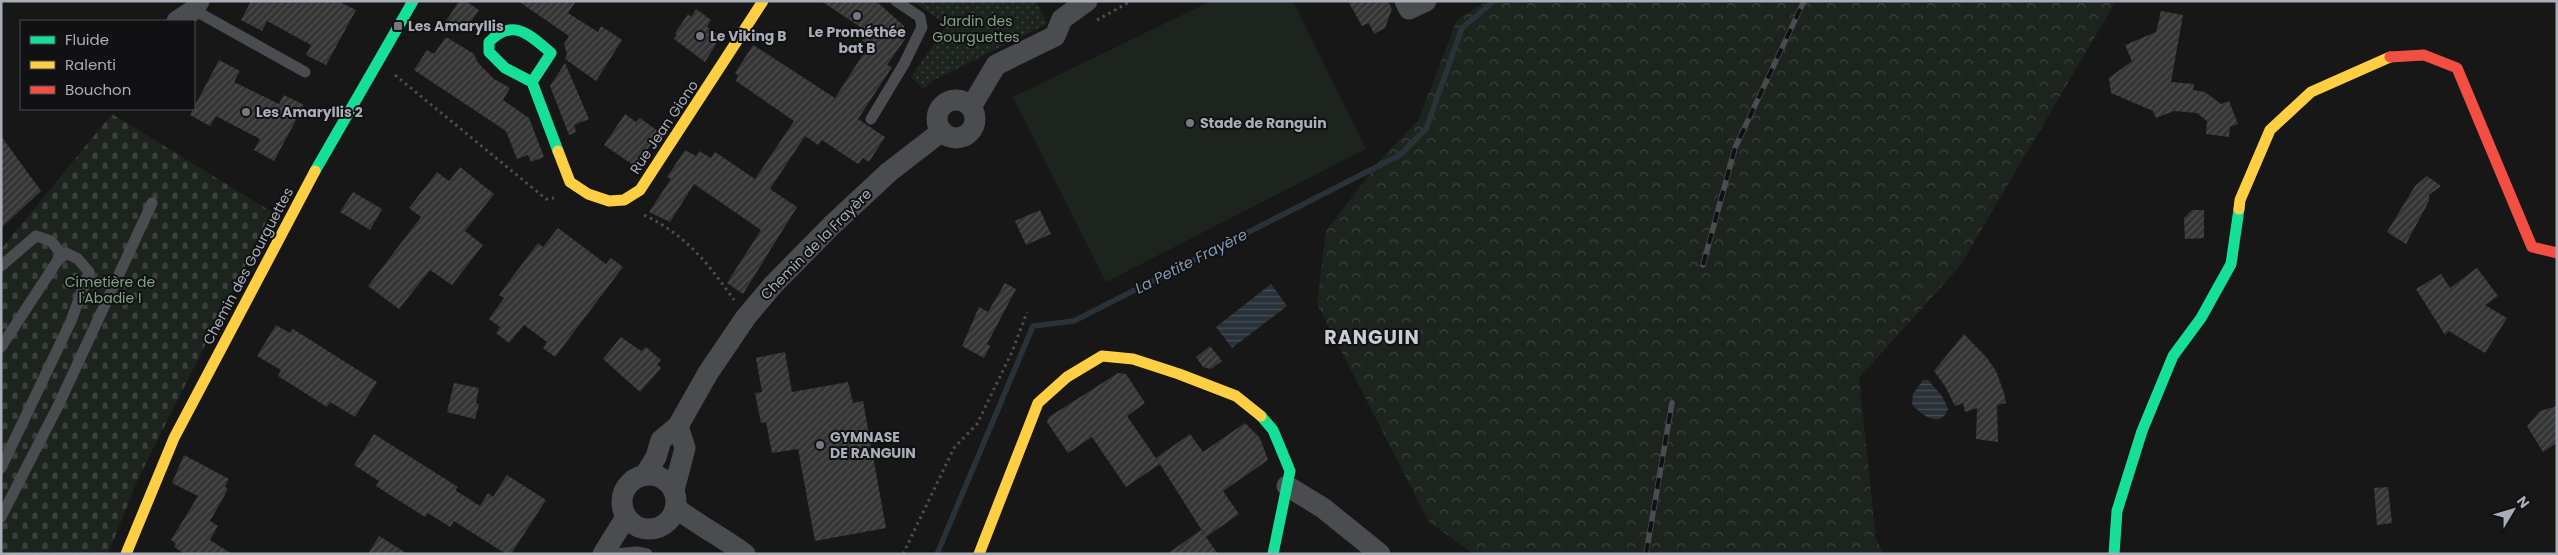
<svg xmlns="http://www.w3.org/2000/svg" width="2558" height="555" viewBox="0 0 2558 555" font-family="Poppins,sans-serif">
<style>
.green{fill:#1d241e}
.forest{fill:url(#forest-crowns)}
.cemetery{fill:url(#cemetery-stones)}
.park{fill:url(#park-dots)}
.water{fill:url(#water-rules)}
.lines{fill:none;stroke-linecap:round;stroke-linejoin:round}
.stream{stroke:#2a3239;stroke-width:5.5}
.building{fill:url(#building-hatch)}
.path{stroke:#4d4e52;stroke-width:3;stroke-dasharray:2.5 4;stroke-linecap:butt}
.lane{stroke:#4b4c50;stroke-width:11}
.street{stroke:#4b4c50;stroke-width:21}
.fast{stroke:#16e098;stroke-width:11}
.slow{stroke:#ffcf43;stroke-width:11}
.jam{stroke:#f24e42;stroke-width:11}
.rail-casing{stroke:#4b4c4f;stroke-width:5.5}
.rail{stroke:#111113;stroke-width:4;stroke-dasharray:11;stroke-linecap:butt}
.poi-dot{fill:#757880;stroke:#111113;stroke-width:2}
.labels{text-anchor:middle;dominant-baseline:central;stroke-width:4;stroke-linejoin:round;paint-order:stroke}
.park-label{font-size:14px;fill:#7fa381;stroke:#111113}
.poi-label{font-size:14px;font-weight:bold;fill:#a8adb8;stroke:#111113;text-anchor:start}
.street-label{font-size:14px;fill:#a8adb8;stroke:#111113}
.water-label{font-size:15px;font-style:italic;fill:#7f9bb3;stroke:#111113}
.district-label{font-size:19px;font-weight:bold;letter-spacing:1px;fill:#c9ccd4;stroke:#111113}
</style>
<defs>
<pattern id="forest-crowns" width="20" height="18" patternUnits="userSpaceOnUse" patternTransform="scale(1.25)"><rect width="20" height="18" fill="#1d241e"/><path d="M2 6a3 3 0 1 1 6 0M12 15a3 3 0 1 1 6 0" fill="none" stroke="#3b413d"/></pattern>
<pattern id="cemetery-stones" width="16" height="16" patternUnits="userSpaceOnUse" patternTransform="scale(1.25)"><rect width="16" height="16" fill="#1d241e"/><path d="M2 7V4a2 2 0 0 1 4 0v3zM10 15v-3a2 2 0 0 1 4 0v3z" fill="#3b413d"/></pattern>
<pattern id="park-dots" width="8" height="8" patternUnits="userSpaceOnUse" patternTransform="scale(1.25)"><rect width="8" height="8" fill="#1d241e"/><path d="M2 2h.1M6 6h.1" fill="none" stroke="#3b413d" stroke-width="1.8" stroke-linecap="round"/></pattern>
<pattern id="water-rules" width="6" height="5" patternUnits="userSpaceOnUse" patternTransform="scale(1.25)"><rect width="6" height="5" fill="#2a3239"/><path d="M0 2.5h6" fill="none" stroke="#464d54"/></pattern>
<pattern id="building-hatch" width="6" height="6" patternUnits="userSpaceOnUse" patternTransform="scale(1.25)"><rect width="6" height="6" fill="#353536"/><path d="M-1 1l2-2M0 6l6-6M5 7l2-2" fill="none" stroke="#4f5051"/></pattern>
</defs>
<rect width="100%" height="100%" fill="#171717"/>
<!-- green -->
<polygon class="green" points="1211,1 1293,1 1366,149 1106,282 1013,97"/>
<!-- forest -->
<polygon class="forest" points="1487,1 2116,1 1960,266 1859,378 1876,539 1884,554 1474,554 1429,522 1317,304 1326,231 1382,158 1418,121 1457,20"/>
<!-- cemetery -->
<polygon class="cemetery" points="112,114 272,212 138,479 108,554 1,554 1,249"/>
<!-- park -->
<polygon class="park" points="912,1 1036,1 1047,24 932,81 924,89 911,77 947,25"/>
<!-- water -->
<g class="water">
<polygon points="1271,284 1287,306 1232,348 1216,327"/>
<path d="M1923 380H1928L1942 396 1948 409C1941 429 1922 416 1912 404L1913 394Z"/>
</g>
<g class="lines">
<!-- stream -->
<polyline class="stream" points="937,554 1033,326 1074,321 1400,155 1426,129 1462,28 1494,1"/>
</g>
<!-- building -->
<g class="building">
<polygon points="251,1 338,1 356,10 326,65 306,55 311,45 267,21 262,31 241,20"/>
<polygon points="459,1 465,1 479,10 463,33 446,21"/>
<polygon points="518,1 576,1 568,13 598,32 601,26 622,40 596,81 565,59 567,54 564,44 569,36"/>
<polygon points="821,1 876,1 904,26 905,39 887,65 892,67 858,119 885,137 869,162 863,158 858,164 822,140 818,145 805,136 770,189 797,207 743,294 727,283 761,230 694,184 670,222 649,212 671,179 667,177 685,150 696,156 699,151 711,158 715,152 755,179 794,121 736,81 738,75 735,73 753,45 835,98 869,45 862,41 868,32"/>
<polygon points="1348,1 1388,1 1392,9 1385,28 1374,34 1369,23 1362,26"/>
<polygon points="696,9 711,20 707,27 721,36 705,62 674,39 677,35 675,33 688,14 691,17"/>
<polygon points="2161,11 2183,15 2171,82 2194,84 2193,90 2205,92 2221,104 2229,101 2238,124 2230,127 2229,137 2206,134 2207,121 2197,113 2174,111 2156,118 2153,111 2111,93 2109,78 2132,61 2125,45 2156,32"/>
<polygon points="446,37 474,54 478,63 494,79 510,88 503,100 529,118 544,157 531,162 528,155 517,159 506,131 414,70 427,50 434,54"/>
<polygon points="219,60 240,71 234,82 279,104 284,95 304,105 274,161 254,150 260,139 216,116 210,126 190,115"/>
<polygon points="565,63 589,119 574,125 576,132 569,135 550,86"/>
<polygon points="625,114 636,122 640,118 659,132 636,167 604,145"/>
<polygon points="1,136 41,191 1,228"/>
<polygon points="460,167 494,194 465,231 483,245 452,285 430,270 399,309 368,286 421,217 409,208 437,172 449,181"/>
<polygon points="2427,176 2441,186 2429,195 2429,201 2406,244 2387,232 2415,186"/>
<polygon points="353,192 382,209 370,230 340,212"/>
<polygon points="1040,210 1051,234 1026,245 1015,221"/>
<polygon points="2192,210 2204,210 2204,238 2185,239 2184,218"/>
<polygon points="558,228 606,264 611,258 623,267 555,357 543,348 547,342 524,325 509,343 496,333 500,327 489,319 504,298 499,295 513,276 538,243 543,247"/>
<polygon points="2477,268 2498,296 2485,305 2507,318 2485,353 2449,331 2445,335 2416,289 2441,274 2450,288"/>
<polygon points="1005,283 1016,289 987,344 990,346 984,358 962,346 979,307 988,312"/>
<polygon points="276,325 290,333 293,329 377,382 355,417 330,402 327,407 278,376 281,370 257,356"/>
<polygon points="1964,334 1987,358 1996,371 2004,393 2006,403 1997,405 1998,442 1976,439 1977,408 1965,412 1963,403 1955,406 1945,386 1934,371"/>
<polygon points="621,337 641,351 646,347 661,360 657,364 661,368 640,392 603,359"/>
<polygon points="1210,346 1222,361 1211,369 1203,367 1196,357"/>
<polygon points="785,352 792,392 848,382 853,403 863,401 886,528 815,541 798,449 772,453 766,422 761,423 755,393 762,392 756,358"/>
<polygon points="1118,373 1126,374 1145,403 1127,416 1160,464 1126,487 1092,437 1068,453 1047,422 1049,417"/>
<polygon points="454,383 479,388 476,403 479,404 475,419 447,412"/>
<polygon points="2557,406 2557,443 2543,452 2527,426 2540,411"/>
<polygon points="1245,423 1260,438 1268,460 1223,491 1239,514 1206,537 1156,458 1190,434 1203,452"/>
<polygon points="374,434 458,487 455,490 480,506 488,493 493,497 507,475 546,500 511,554 506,554 454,521 450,527 428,513 425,517 376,486 379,481 354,465"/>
<polygon points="184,455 229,479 225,487 228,489 210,521 218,526 210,540 232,554 185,554 174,547 176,544 171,540 198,496 172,483"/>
<polygon points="2388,487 2392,523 2377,525 2374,488"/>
<polygon points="1201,530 1218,554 1167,554"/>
<polygon points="379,536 408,554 368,554"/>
</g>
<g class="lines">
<!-- path -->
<g class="path">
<polyline points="1097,20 1131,1"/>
<polyline points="395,75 546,199 554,198"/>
<path d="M644 215C686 235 708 263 734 300"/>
<polyline points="903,554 954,448 977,424 1012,352 1027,312"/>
</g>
<!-- lane -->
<g class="lane">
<polyline points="194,10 305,72"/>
<polyline points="871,119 904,64 922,27 920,17 896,1"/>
<polyline points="1,266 36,236 51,241 63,256"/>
<polyline points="1,347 58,260 66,253 78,259 89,272 71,321 1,468"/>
<polyline points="1,517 58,406 152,203"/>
<polyline points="614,554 637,552 647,554"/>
</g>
<!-- street -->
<g class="street">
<polyline points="1405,1 1409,9 1426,1"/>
<polyline points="177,21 194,10 199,1"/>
<circle cx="956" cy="119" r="19"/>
<polyline points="971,107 996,65 1055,36 1062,19 1087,1"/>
<circle cx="649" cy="502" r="27"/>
<polyline points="645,475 656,457 661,440 678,426 708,373 746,317 773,285 831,226 889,172 942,131"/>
<polyline points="1287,486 1323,508 1380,554"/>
<polyline points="674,490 685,448 678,426"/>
<path d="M676 508C698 525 722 537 745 554"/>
<polyline points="603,554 626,517"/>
</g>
<!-- fast -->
<g class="fast">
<path d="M532 82 551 53C530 35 513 17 489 42V52L505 68 532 82 558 151"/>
<polyline points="315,171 413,1"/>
<polyline points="1261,416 1273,430 1290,471 1273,554"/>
<polyline points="2114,554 2117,511 2142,431 2173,356 2201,318 2231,264 2239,209"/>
</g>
<!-- slow -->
<g class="slow">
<polyline points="558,151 570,182 588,194 609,201 624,200 640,190 763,1"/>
<polyline points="2239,209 2240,200 2270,130 2311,92 2390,57"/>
<polyline points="126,554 174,438 315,171"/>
<polyline points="979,554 1038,403 1067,377 1102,356 1133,359 1179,374 1236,396 1261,416"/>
</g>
<!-- jam -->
<polyline class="jam" points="2390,57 2424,55 2457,68 2532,247 2557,253"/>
<!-- rail casing -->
<g class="rail-casing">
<g id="rail">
<polyline points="1703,265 1735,148 1804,1"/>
<polyline points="1646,554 1672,403"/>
</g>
</g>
<!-- rail -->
<use href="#rail" class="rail"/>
</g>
<!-- markers -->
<g class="poi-dot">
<circle cx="857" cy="16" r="5"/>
<rect x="393" y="21" width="10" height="10" rx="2.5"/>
<circle cx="700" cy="36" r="5"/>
<circle cx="246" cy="112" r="5"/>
<circle cx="1190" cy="123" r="5"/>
<circle cx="820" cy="445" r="5"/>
</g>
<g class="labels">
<!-- park labels -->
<g class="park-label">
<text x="976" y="21">Jardin des<tspan x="976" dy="16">Gourguettes</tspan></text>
<text x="110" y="282">Cimetière de<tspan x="110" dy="16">l'Abadie I</tspan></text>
</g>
<!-- poi labels -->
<g class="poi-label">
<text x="408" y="26">Les Amaryllis</text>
<text x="857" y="32" text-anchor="middle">Le Prométhée<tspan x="857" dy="16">bat B</tspan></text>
<text x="710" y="36">Le Viking B</text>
<text x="256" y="112">Les Amaryllis 2</text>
<text x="1200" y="123">Stade de Ranguin</text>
<text x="830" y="437">GYMNASE<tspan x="830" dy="16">DE RANGUIN</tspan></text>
</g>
<!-- street labels -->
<g class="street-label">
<text transform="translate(664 127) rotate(-56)">Rue Jean Giono</text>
<text transform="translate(816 244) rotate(-45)">Chemin de la Frayère</text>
<text transform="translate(248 266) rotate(-62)">Chemin des Gourguettes</text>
</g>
<!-- water labels -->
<g class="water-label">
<text transform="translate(1191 261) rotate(-27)">La Petite Frayère</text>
</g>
<!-- district labels -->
<g class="district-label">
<text x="1372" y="337">RANGUIN</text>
</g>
</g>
<!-- border -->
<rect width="2558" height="555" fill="none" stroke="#a8adb8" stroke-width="5"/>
<!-- legend -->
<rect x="20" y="20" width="175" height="90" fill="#111113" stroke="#4d4f55"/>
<rect x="30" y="36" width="25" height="8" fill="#16e098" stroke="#4d4f55"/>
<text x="65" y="45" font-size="15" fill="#a8adb8">Fluide</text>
<rect x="30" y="61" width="25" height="8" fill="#ffcf43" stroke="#4d4f55"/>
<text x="65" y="70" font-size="15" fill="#a8adb8">Ralenti</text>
<rect x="30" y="86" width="25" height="8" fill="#f24e42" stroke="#4d4f55"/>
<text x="65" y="95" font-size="15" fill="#a8adb8">Bouchon</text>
<!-- north arrow -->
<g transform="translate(2513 510) rotate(52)" stroke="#111113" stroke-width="4" paint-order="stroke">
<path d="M0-4L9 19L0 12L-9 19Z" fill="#a8adb8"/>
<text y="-8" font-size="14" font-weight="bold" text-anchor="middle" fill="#a8adb8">N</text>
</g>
</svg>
